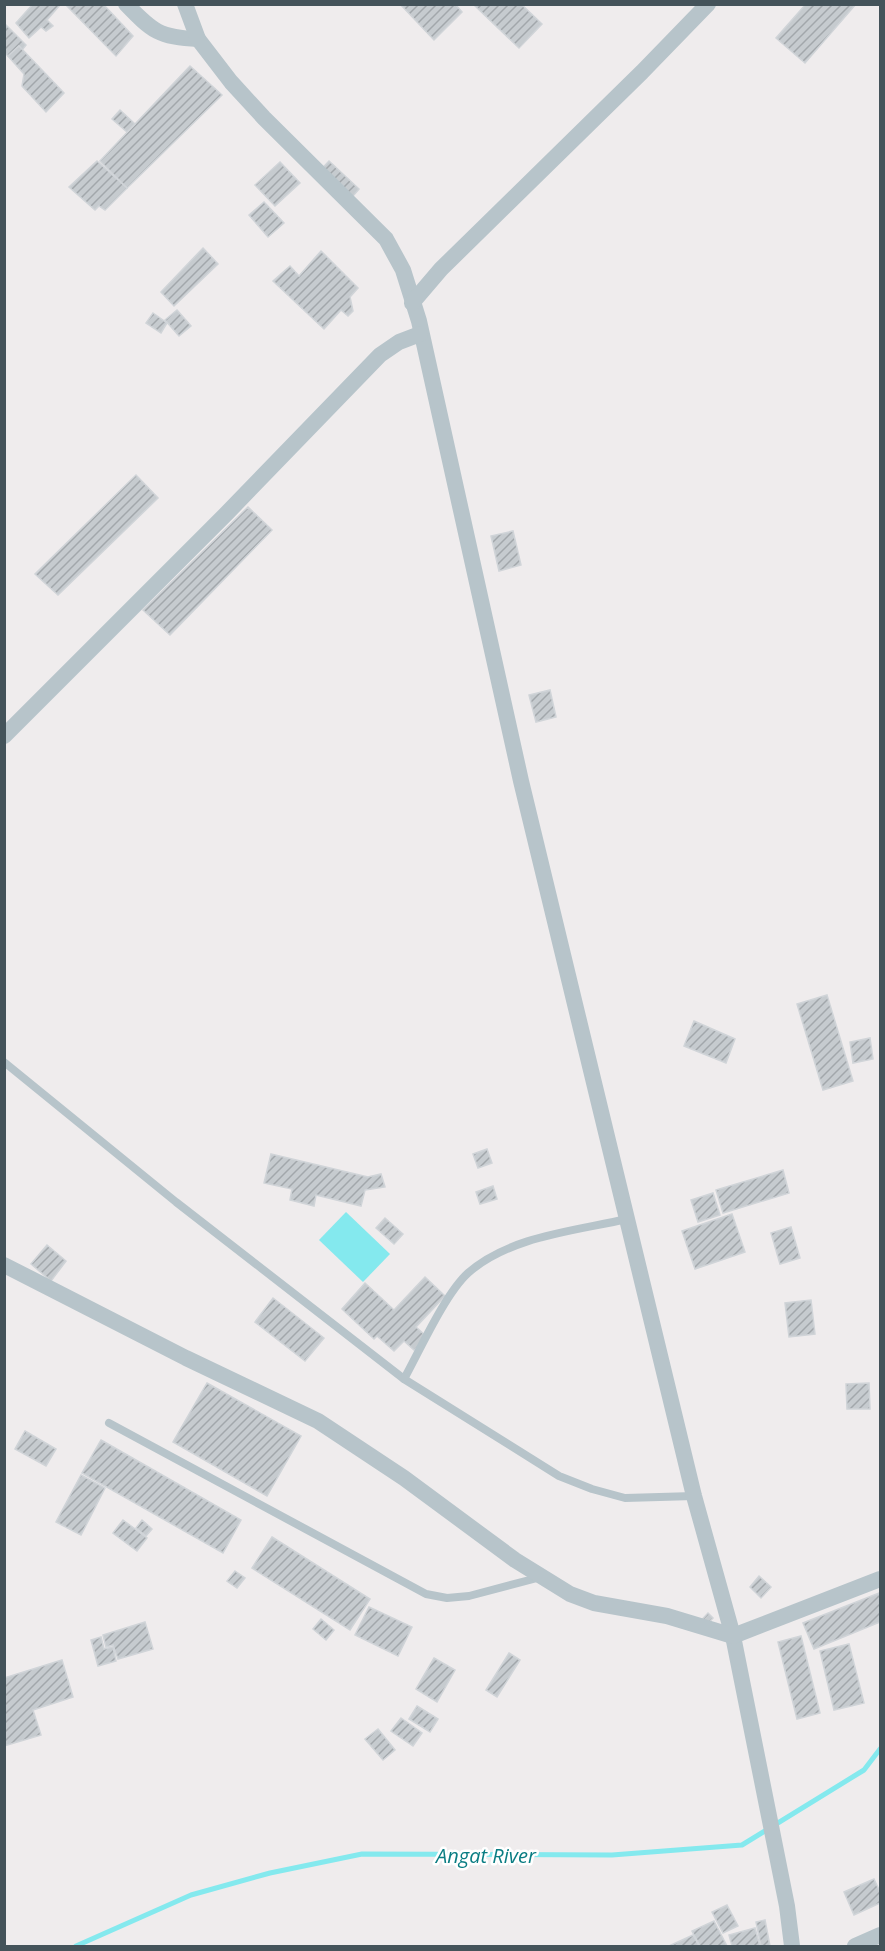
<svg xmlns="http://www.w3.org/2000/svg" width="885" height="1951" viewBox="0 0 885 1951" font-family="'Open Sans',sans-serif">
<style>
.water{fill:#84e9ee}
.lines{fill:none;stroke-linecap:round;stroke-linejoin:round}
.stream{stroke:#84e9ee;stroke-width:5}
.building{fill:url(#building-hatch);stroke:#d0d4d8;stroke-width:1.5}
.lane{stroke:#b7c4ca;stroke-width:8}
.street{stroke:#b7c4ca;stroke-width:16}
.labels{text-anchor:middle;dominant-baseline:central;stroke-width:5;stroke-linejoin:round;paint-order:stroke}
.water-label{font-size:20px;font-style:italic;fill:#0a7d83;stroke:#fff}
</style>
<defs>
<pattern id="building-hatch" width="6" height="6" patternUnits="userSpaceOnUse" patternTransform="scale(1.5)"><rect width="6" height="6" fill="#c6cbcf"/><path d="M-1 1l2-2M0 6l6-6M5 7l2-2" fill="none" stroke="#a2a7ab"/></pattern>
</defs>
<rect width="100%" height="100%" fill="#efeced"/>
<!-- water -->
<polygon class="water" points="346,1212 390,1254 363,1282 319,1240"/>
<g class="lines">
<!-- stream -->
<polyline class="stream" points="76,1946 191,1895 270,1873 362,1854 612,1855 742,1845 864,1770 880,1749"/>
</g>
<!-- building -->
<g class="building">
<polygon points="33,4 60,5 47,20 53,26 46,31 41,27 29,38 16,23"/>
<polygon points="65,4 103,4 133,36 116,56"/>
<polygon points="400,4 455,4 462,12 434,40"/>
<polygon points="473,4 521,4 542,24 519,48"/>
<polygon points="806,4 856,4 805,63 776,38"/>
<polygon points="4,23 26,45 22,50 19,46 8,56 4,52"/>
<polygon points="19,46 64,93 46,112 22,86 24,74 8,56"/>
<polygon points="190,66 222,95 127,188 100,161"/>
<polygon points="120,110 135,124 127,132 112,119"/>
<polygon points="97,161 127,188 105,210 99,206 95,210 69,187"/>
<polygon points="329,161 359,189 346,204 315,176"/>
<polygon points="280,162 300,183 275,206 255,185"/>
<polygon points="264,202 284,223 268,237 249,215"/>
<polygon points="203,248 218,264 174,306 161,292"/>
<polygon points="321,251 358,288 350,297 353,311 348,316 341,310 324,329 273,281 290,266 299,276"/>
<polygon points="177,310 191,326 179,336 165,320"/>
<polygon points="153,313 167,323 161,333 146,323"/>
<polygon points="136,475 158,498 58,595 35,574"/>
<polygon points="248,507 272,530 170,635 143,610"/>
<polygon points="513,531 521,565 499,571 491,536"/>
<polygon points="550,690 556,717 536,722 529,695"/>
<polygon points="827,995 853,1081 823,1090 797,1004"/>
<polygon points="694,1021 735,1039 726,1063 684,1046"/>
<polygon points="870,1038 873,1059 853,1063 850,1042"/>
<polygon points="487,1149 492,1163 478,1168 473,1154"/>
<polygon points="271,1154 368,1177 381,1174 385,1187 365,1190 361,1206 316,1195 314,1206 290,1200 292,1189 264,1183"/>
<polygon points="783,1170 789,1193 723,1213 716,1190"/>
<polygon points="493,1186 497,1199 480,1204 476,1192"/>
<polygon points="713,1193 720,1215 698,1222 691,1200"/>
<polygon points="732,1214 745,1252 695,1269 682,1231"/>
<polygon points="385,1218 403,1234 394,1244 376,1228"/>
<polygon points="791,1227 800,1258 780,1264 771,1233"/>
<polygon points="47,1245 66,1261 51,1281 31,1264"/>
<polygon points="425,1277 445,1296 416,1327 427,1337 414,1350 404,1341 394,1351 377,1336 374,1339 342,1309 365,1283 394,1310"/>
<polygon points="273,1298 324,1338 305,1361 255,1322"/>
<polygon points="811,1300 815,1334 789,1337 785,1303"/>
<polygon points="207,1383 301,1436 267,1496 173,1442"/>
<polygon points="869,1383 870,1409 847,1409 846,1384"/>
<polygon points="25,1431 56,1449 46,1466 15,1449"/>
<polygon points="101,1440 241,1520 223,1553 82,1473"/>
<polygon points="81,1475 105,1488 81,1535 56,1522"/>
<polygon points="123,1520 147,1538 137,1551 113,1533"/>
<polygon points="142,1520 152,1529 146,1536 136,1528"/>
<polygon points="272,1537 370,1599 350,1630 252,1568"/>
<polygon points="235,1571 245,1578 237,1588 227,1581"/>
<polygon points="759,1576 771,1587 761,1598 750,1587"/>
<polygon points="879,1593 880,1598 880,1622 814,1649 803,1623"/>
<polygon points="369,1607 412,1627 398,1656 355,1635"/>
<polygon points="708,1613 713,1618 701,1631 696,1626"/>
<polygon points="321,1619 334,1630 326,1640 313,1629"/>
<polygon points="145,1622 153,1649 118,1659 113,1645 106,1647 103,1635"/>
<polygon points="801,1636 820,1713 797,1719 778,1642"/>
<polygon points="101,1637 104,1649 113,1647 116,1661 98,1666 91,1640"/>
<polygon points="849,1644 864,1703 834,1710 820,1651"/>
<polygon points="509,1653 520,1660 497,1697 486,1690"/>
<polygon points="434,1658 455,1670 437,1702 416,1689"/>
<polygon points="62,1660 73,1697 33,1710 41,1735 4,1746 4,1678"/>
<polygon points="417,1706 438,1719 430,1732 409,1719"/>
<polygon points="401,1718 422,1733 413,1746 391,1731"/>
<polygon points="378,1729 395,1750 383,1760 365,1739"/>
<polygon points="874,1879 880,1892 880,1903 854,1915 844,1892"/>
<polygon points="727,1905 738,1926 723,1933 712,1912"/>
<polygon points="765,1920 770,1946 761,1946 756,1922"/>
<polygon points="714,1921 727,1946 700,1946 692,1931"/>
<polygon points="755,1928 760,1946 732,1946 729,1935"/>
<polygon points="693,1935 699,1946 669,1946"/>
</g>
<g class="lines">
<!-- lane -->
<g class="lane">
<polyline points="4,1062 176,1202 404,1379 559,1476 592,1489 625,1498 694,1496"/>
<path d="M404 1379C420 1350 445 1294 468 1273 510 1236 575 1231 627 1219"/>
<polyline points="109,1423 426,1594 447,1598 469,1596 541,1577"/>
</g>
<!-- street -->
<g class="street">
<path d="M126 4C152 31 160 38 198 39"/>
<polyline points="185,4 198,39 231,82 264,118 386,239 403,270 419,321 521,781 694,1496 733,1636 787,1906 792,1946"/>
<polyline points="412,303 441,269 642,72 708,4"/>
<polyline points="4,736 227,513 380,355 399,342 420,334"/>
<polyline points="4,1265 186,1358 318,1421 404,1478 515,1560 570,1594 594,1603 667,1616 733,1636 880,1579"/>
<polyline points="855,1946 880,1935"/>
</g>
</g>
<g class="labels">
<!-- water labels -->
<g class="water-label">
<text x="486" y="1855">Angat River</text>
</g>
</g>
<!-- border -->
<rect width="885" height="1951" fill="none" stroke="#44535a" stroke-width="12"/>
</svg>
